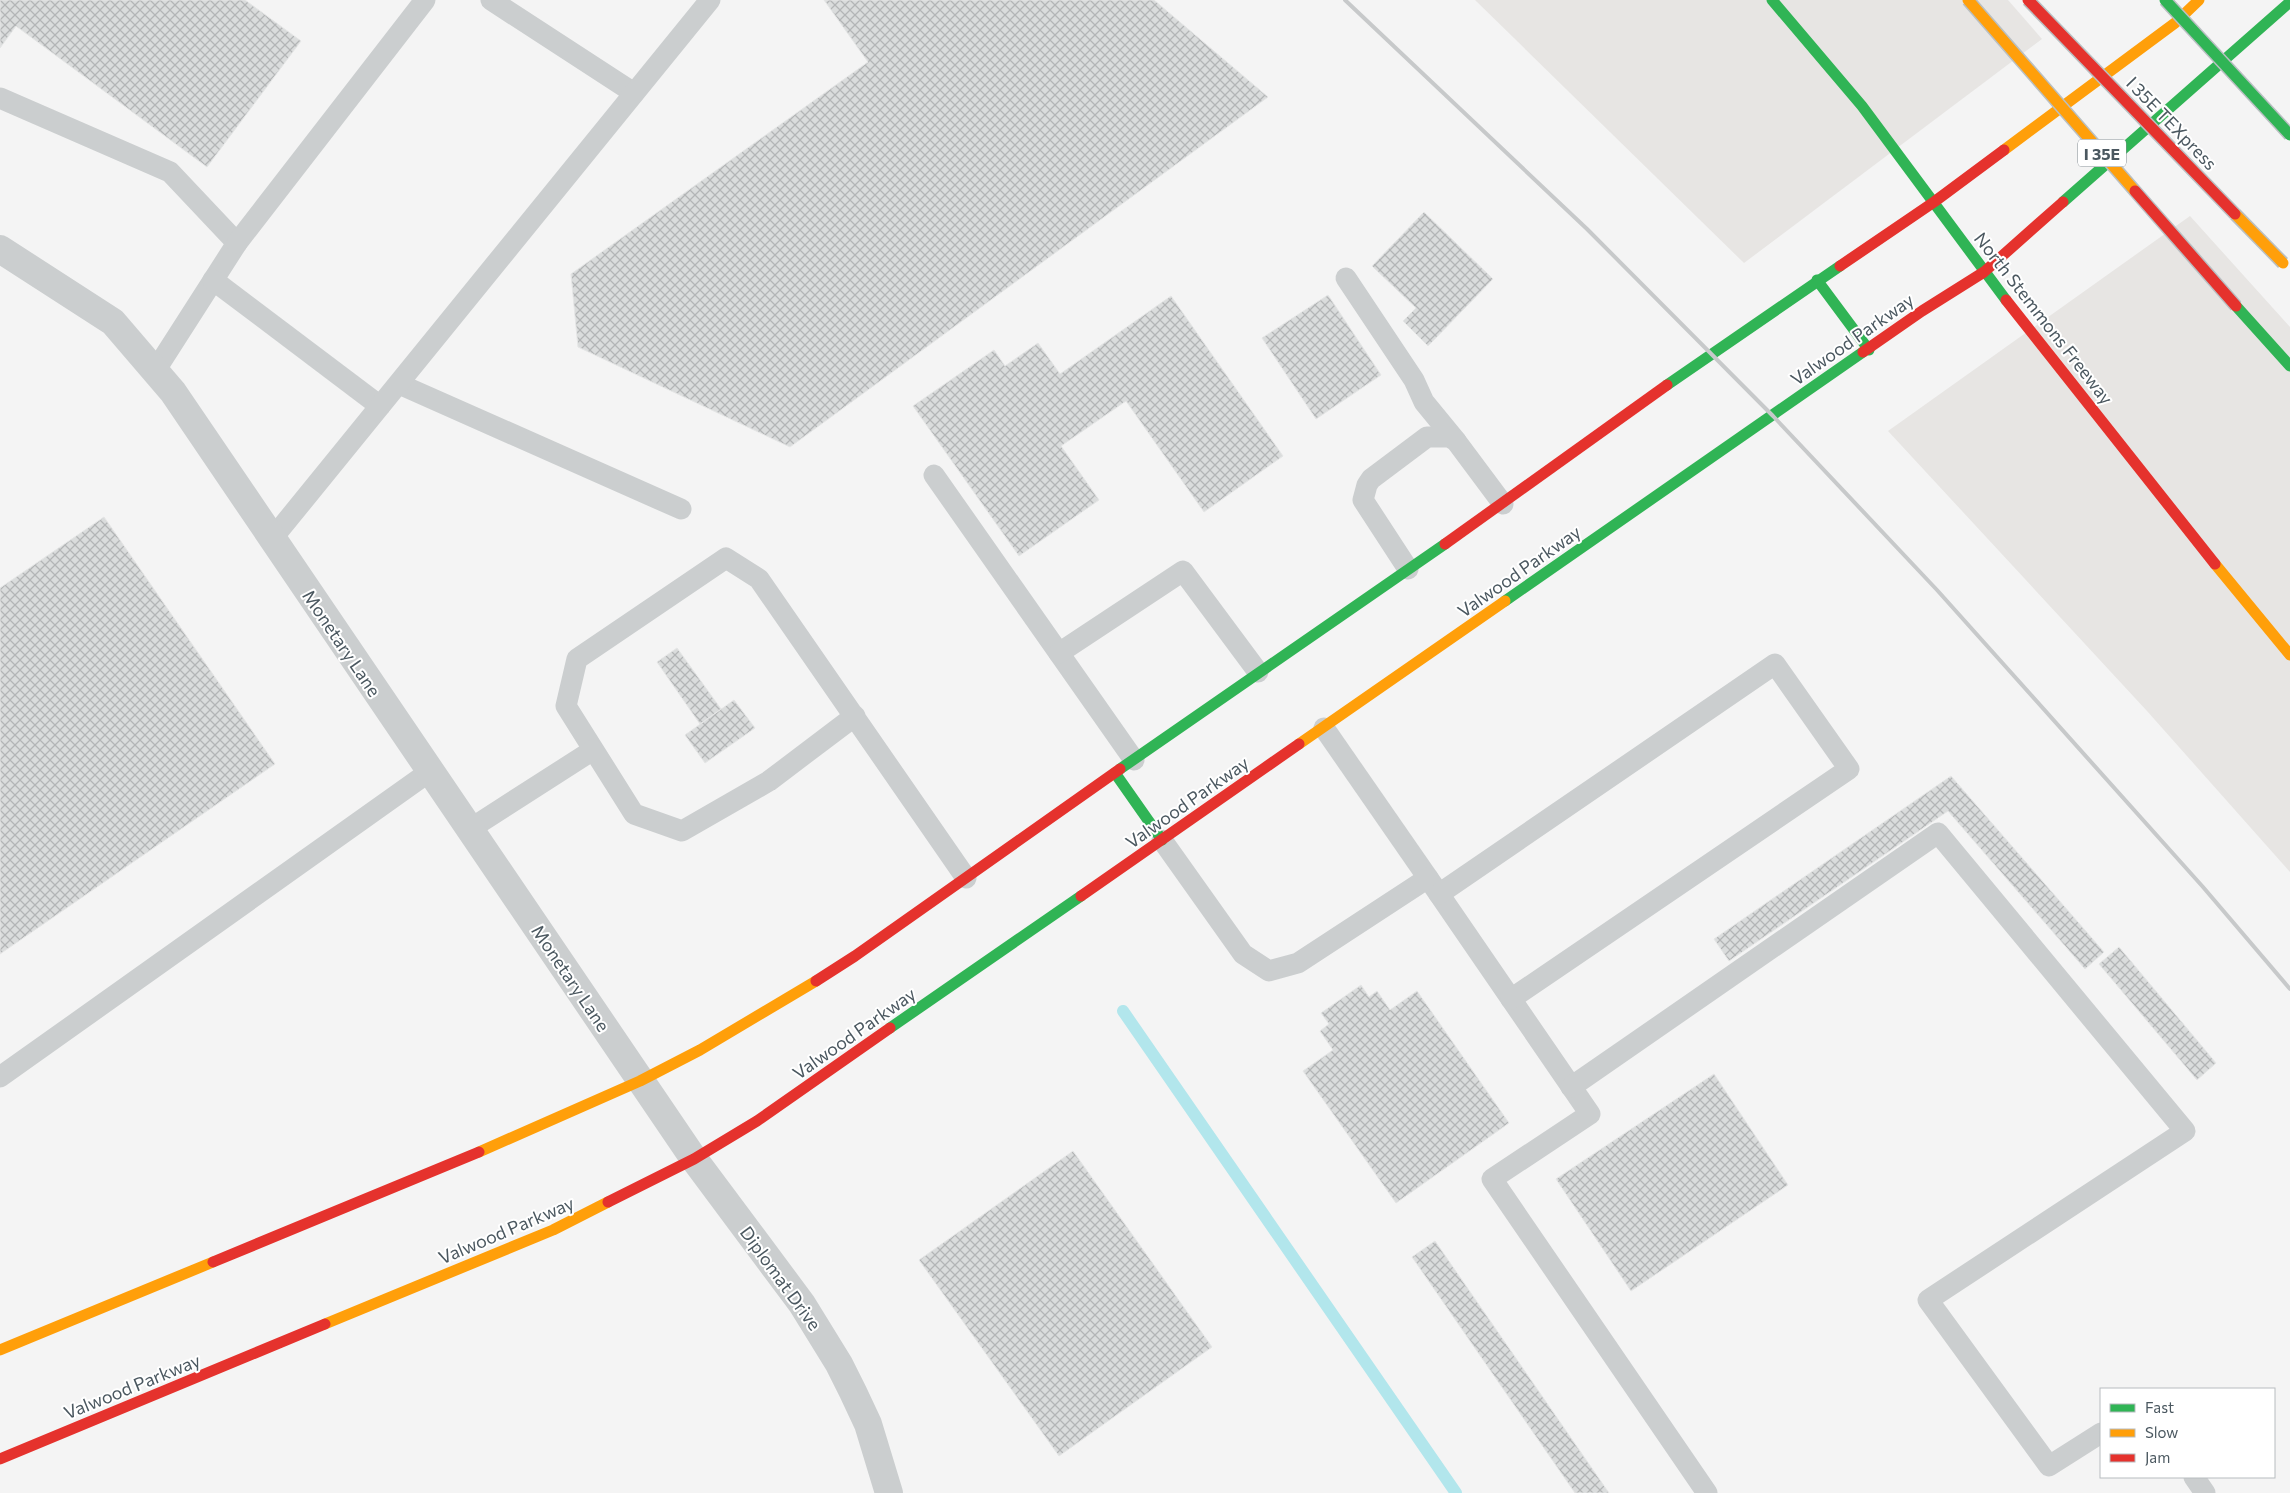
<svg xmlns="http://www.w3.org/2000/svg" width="2290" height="1493" viewBox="0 0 2290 1493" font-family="Commissioner,sans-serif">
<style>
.commercial{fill:#e7e5e3}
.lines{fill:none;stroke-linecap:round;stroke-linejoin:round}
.stream{stroke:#b2e6ec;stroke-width:12}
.building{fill:url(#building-cross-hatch);stroke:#e5e6e6}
.lane{stroke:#cbcecf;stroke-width:21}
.street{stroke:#cbcecf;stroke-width:28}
.fast{stroke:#30b455;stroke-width:11}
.slow{stroke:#ff9f0a;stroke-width:11}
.jam{stroke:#e5322d;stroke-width:11}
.rail{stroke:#c7c9ca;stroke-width:4}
.fast-bridge-casing{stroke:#b9bfc2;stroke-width:14;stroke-linecap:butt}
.slow-bridge-casing{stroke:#b9bfc2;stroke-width:14;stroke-linecap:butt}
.jam-bridge-casing{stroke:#b9bfc2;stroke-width:14;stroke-linecap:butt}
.fast-bridge{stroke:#30b455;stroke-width:11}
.slow-bridge{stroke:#ff9f0a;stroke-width:11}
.jam-bridge{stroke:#e5322d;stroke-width:11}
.labels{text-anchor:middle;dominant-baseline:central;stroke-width:4;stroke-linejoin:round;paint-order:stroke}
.shield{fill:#fff;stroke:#818a90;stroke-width:1}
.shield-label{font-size:16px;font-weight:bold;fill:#4b5860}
.street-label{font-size:18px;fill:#4b5860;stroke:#fff}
</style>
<defs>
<pattern id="building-cross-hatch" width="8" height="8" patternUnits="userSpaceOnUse" patternTransform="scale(1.25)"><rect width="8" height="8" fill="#dadcdc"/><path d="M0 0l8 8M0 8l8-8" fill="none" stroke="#b3b5b6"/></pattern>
</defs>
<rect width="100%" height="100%" fill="#f4f4f4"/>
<!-- commercial -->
<g class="commercial">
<polygon points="1475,0 2008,0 2042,39 1744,263"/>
<polygon points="2190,216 2290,327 2290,872 2147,711 1888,431"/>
</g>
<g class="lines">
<!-- stream -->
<polyline class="stream" points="1123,1011 1456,1493"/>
</g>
<!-- building -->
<g class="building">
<polygon points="0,0 245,0 301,41 207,167 16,26 0,48"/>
<polygon points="824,0 1154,0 1268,97 790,447 578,347 571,274 868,62"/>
<polygon points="1424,212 1493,279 1428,346 1403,321 1416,308 1372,266"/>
<polygon points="1328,295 1381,375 1316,419 1262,338"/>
<polygon points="1171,296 1283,456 1204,512 1126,401 1061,446 1099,500 1019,556 913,406 994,350 1005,366 1038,343 1060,374"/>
<polygon points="104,517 275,764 0,954 0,588"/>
<polygon points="677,648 721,709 700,724 657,662"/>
<polygon points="734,700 755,728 705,763 685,735"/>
<polygon points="1951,776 2104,952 2085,969 1948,811 1729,961 1714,939"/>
<polygon points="2119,947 2216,1063 2197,1080 2099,964"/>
<polygon points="1361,985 1369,997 1377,991 1390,1010 1417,991 1509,1123 1396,1203 1303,1071 1333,1050 1320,1031 1329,1024 1321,1013"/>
<polygon points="1714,1074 1788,1185 1631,1291 1556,1179"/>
<polygon points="1073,1151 1212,1347 1059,1456 919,1260"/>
<polygon points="1435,1241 1609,1493 1575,1493 1412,1257"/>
</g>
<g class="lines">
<!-- lane -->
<g class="lane">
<polyline points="491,0 634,93"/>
<polyline points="0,98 170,172 237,243 155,371"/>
<polyline points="237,243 425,0"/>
<polyline points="1346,278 1414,380 1424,402 1456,441"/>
<polyline points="213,280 380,406"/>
<polyline points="399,384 681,509"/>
<polyline points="934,475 1134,760"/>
<polyline points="272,539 710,0"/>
<polyline points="1408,569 1363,500 1367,485 1371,479 1427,437 1449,437 1456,441 1503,504"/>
<polyline points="1059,653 1183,571 1258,672"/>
<polyline points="855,716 769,781 682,831 634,814 566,706 577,659 726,558 759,579 966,878"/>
<polyline points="1324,728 1428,878"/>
<polyline points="470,829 593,750"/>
<polyline points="1162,840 1243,954 1269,971 1298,963 1428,878 1590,1114 1492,1179 1707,1493"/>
<polyline points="1439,894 1775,664 1849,769 1511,999"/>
<polyline points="0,1077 429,772"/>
<polyline points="1571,1087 1938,833 2185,1131 1928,1300 2049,1466 2101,1433"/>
<polyline points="2194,1477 2205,1493"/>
</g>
<!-- street -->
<polyline class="street" points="0,249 113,322 173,392 694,1159 802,1304 839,1364 853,1392 868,1424 889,1493"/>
<!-- fast -->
<g class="fast">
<polyline points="1772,0 1862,106 2006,300"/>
<polyline points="2063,202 2290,2"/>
<polyline points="1817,280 1869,350"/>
<polyline points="2236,306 2290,366"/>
<polyline points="1667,385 1840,266"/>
<polyline points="1505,601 1863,352"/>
<polyline points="1120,769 1445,544"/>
<polyline points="1115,773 1162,840"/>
<polyline points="890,1028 1081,896"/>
</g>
<!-- slow -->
<g class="slow">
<polyline points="2004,150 2175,23 2199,0"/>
<polyline points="2215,564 2290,655"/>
<polyline points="1299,744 1505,601"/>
<polyline points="479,1152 640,1081 700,1050 816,981"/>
<polyline points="325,1324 553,1230 608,1202"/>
<polyline points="0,1350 213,1262"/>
</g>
<!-- jam -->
<g class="jam">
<polyline points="1840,266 1934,202 2004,150"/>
<polyline points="2006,300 2215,564"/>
<polyline points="1863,352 1922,311 1984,272 2063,202"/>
<polyline points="1445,544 1667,385"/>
<polyline points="1081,896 1299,744"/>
<polyline points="816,981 855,956 1120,769"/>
<polyline points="608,1202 694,1159 757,1121 890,1028"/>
<polyline points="213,1262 479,1152"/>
<polyline points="0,1459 325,1324"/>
</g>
<!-- rail -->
<polyline class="rail" points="1345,0 1587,229 1773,416 1937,590 2203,887 2290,989"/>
<!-- fast-bridge casing -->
<g class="fast-bridge-casing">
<polyline id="fast-bridge" points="2165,0 2290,135"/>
</g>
<!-- slow-bridge casing -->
<g class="slow-bridge-casing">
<g id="slow-bridge">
<polyline points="1968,0 2135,191"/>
<polyline points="2235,214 2283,263"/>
</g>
</g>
<!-- jam-bridge casing -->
<g class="jam-bridge-casing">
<g id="jam-bridge">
<polyline points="2028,0 2235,214"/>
<polyline points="2135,191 2236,306"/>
</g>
</g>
<!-- fast-bridge -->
<use href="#fast-bridge" class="fast-bridge"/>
<!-- slow-bridge -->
<use href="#slow-bridge" class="slow-bridge"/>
<!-- jam-bridge -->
<use href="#jam-bridge" class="jam-bridge"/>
</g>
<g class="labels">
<!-- shield labels -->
<rect class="shield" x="2078" y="139.5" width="48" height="27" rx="4"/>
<g class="shield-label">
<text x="2102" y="153">I 35E</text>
</g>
<!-- street labels -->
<g class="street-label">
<text transform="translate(2172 123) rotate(46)">I 35E TEXpress</text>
<text transform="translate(2044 318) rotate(52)">North Stemmons Freeway</text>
<text transform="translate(1852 339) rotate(-35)">Valwood Parkway</text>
<text transform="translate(1519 571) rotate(-35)">Valwood Parkway</text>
<text transform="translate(342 643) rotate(56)">Monetary Lane</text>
<text transform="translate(1187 802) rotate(-35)">Valwood Parkway</text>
<text transform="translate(571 978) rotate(56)">Monetary Lane</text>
<text transform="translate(854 1033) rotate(-35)">Valwood Parkway</text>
<text transform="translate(506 1230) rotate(-23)">Valwood Parkway</text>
<text transform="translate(781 1278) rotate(54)">Diplomat Drive</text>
<text transform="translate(132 1386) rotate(-22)">Valwood Parkway</text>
</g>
</g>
<!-- legend -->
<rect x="2100" y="1388" width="175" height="90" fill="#ffffff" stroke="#b7bcbf"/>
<rect x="2110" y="1404" width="25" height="8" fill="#30b455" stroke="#b7bcbf"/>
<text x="2145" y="1413" font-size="15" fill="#4b5860">Fast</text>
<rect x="2110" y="1429" width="25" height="8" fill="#ff9f0a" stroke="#b7bcbf"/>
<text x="2145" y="1438" font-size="15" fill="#4b5860">Slow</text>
<rect x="2110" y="1454" width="25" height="8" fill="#e5322d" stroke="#b7bcbf"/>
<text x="2145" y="1463" font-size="15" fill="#4b5860">Jam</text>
</svg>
